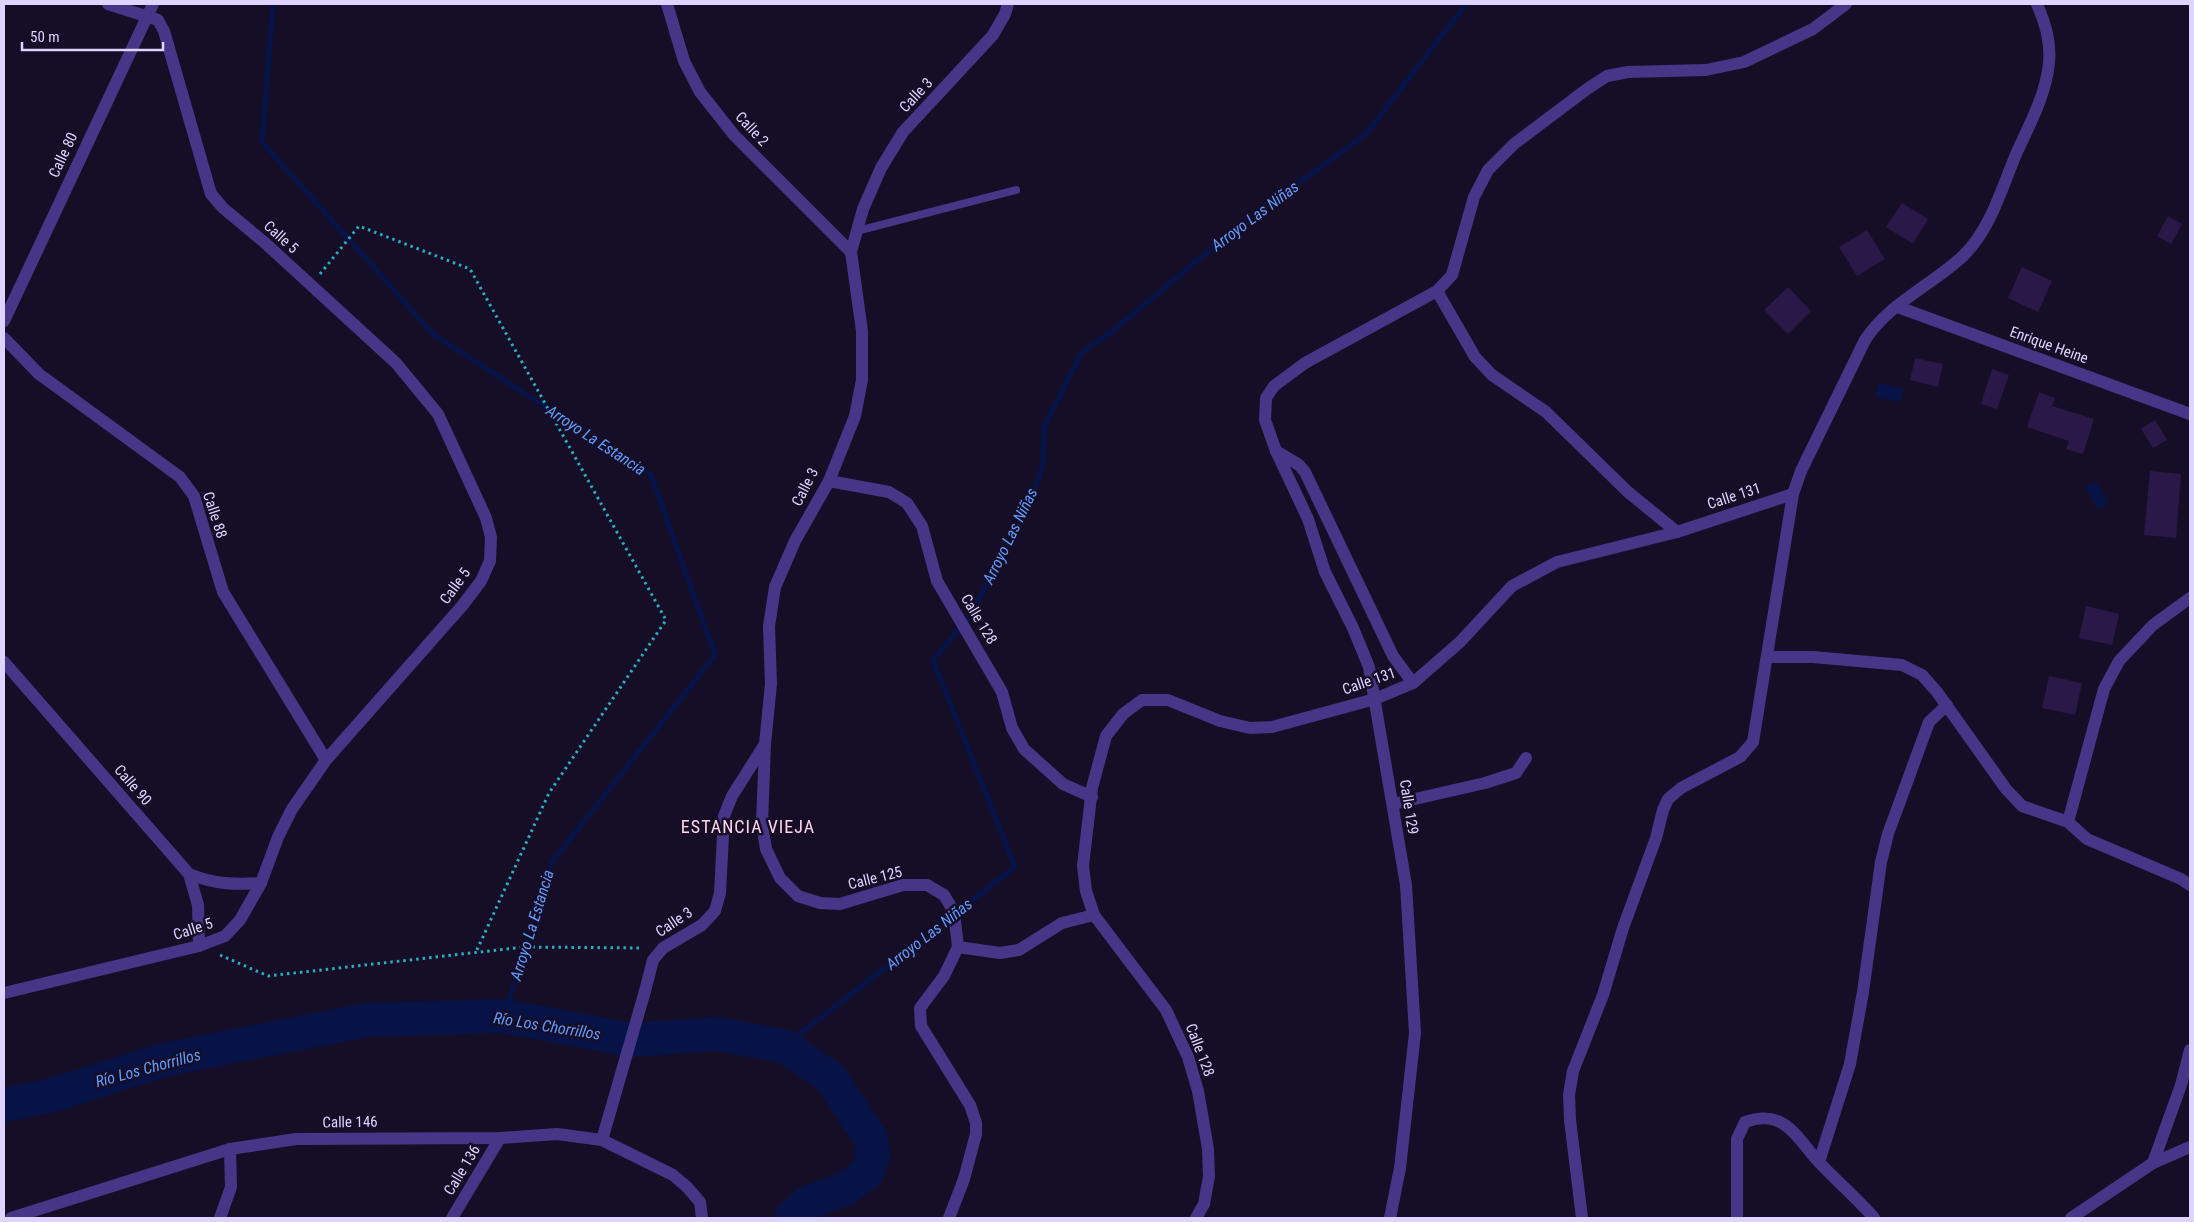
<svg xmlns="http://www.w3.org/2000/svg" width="2194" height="1222" viewBox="0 0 2194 1222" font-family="'Roboto Condensed',sans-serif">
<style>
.water{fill:#071346}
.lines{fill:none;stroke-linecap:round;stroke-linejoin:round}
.stream{stroke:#071346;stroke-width:5.5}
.river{stroke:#071346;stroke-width:34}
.building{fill:#2a1849}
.path{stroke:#28aebf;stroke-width:3;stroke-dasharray:2.5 4;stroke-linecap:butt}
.service{stroke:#473688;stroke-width:8}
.minor{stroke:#473688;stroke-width:12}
.tertiary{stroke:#473688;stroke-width:12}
.labels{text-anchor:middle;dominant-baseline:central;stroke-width:5;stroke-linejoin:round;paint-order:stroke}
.street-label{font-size:15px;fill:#dfd3ff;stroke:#160e27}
.water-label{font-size:16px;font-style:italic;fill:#619cff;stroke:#160e27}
.quarter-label{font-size:18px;letter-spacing:1px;fill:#ffd5e9;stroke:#160e27}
</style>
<rect width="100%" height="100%" fill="#160e27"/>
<!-- water -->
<g class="water">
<polygon points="1879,383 1904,390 1900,402 1875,396"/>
<polygon points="2096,481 2108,504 2097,509 2085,487"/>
</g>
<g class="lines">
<!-- stream -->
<g class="stream">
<polyline points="273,4 262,142 434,335 651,475 715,655 552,862 504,1016"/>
<polyline points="784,1046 1015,867 933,660 968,619 1029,505 1043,465 1044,427 1081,353 1115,329 1234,230 1366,134 1466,4"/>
</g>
<!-- river -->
<polyline class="river" points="4,1105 53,1095 163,1060 366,1020 504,1016 632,1040 717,1034 784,1046 830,1077 871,1139 873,1156 867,1173 845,1189 807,1203 791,1218"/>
</g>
<!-- building -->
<g class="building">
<polygon points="1902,203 1928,219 1913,244 1886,227"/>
<polygon points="2168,216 2182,224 2171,244 2157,236"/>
<polygon points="1867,230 1885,259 1857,276 1839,247"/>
<polygon points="2022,267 2052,281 2038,312 2008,298"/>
<polygon points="1788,287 1811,311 1788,334 1764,310"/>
<polygon points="1915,358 1943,364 1938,387 1910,380"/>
<polygon points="1992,369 2009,375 1997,409 1981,404"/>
<polygon points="2039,392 2055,398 2052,406 2094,419 2083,454 2066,449 2069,441 2027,427"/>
<polygon points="2155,420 2167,440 2153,448 2141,429"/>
<polygon points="2150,471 2181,474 2176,538 2144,535"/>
<polygon points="2086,606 2119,614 2112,645 2079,638"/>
<polygon points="2049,676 2082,683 2075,715 2042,708"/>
</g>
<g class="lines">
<!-- path -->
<g class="path">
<polyline points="320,274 359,226 470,269 666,620 549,793 476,952"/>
<polyline points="220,955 268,976 524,947 642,948"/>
</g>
<!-- service -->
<polyline class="service" points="857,231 1016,190"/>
<!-- minor -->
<g class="minor">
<polyline points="667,4 684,61 700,92 734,135 851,252"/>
<polyline points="1437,291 1475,357 1492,375 1546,412 1628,492 1677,532"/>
<polyline points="1898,307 2190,414"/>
<polyline points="4,321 153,4"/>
<polyline points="4,338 39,374 180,477 194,496 223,592 326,760"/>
<polyline points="1276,451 1299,465 1305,472 1393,656 1413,683"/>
<polyline points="829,481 889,492 907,503 922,526 937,581 1002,692 1012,728 1024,749 1063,784 1092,797"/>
<polyline points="1768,657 1813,657 1902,665 1922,675 1937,692 2006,789 2022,806 2068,822 2087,839 2181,879 2190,885"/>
<polyline points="4,662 189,874 198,905 199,946"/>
<polyline points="765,744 762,824 766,849 780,878 798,896 820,903 840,904 903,885 927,885 944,895 954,912 958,947 944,976 920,1008 921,1026 970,1105 976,1123 976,1134 964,1179 949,1218"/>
<polyline points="1393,804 1485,783 1516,773 1526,758"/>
<polyline points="2068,822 2104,689 2119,661 2153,625 2190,598"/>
<path d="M189 874C214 884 235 885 261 883"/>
<polyline points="958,947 1000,953 1019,950 1062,923 1094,915"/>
<polyline points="4,993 199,946 225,936 240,920 261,883 278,837 292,809 326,760 462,606 481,581 490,561 491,537 486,518 438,414 396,363 264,242 223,208 211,194 164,31 158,20 108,4"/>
<polyline points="602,1140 645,991"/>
<polyline points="1819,1162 1850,1064 1863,992 1881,862 1888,834 1929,722 1947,705"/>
<polyline points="2153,1163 2181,1085 2190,1050"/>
<polyline points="11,1218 230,1149 296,1139 500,1138 557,1134 602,1140 673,1175 687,1187 700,1202 702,1218"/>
<polyline points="220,1218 231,1187 230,1149"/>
<polyline points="452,1218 500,1138"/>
<polyline points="1196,1218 1204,1204 1209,1176 1208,1149 1198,1091 1188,1057 1166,1010 1094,915 1086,891 1083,866 1092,788 1106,736 1123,714 1142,700 1168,700 1220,721 1250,728 1272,727 1375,699 1413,683 1460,642 1512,586 1557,562 1677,532 1793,494"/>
<polyline points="1390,1218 1400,1168 1415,1033 1406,885 1369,667 1353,628 1325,572 1308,519 1276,451 1265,420 1266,398 1274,386 1305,363 1437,291 1452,275 1474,197 1488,170 1514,144 1587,89 1607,76 1628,72 1706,70 1744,62 1813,29 1846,4"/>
<path d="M1582 1218 1570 1120 1569 1095 1573 1071 1603 995 1623 928 1656 838 1663 810 1668 799 1681 788 1740 757 1753 742 1793 494 1801 471 1865 340C1889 303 1932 285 1963 256 1991 229 2002 187 2017 152 2030 124 2046 94 2049 63 2051 41 2045 23 2037 4"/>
<path d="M1737 1218V1139L1745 1122C1759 1117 1772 1116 1785 1125 1797 1133 1807 1149 1817 1160 1835 1180 1856 1197 1874 1218"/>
<polyline points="2071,1218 2153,1163 2190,1147"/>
</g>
<!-- tertiary -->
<polyline class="tertiary" points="645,991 653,960 663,948 702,925 715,911 720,893 724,816 732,796 765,744 771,684 769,626 775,587 795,541 829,481 855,416 862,380 862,331 851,252 863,209 881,168 903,132 993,35 1005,14 1008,4"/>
</g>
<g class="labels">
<!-- street labels -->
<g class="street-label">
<text transform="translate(916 95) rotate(-47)">Calle 3</text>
<text transform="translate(752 129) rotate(47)">Calle 2</text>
<text transform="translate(63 155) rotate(-65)">Calle 80</text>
<text transform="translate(281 237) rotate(42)">Calle 5</text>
<text transform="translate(2049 345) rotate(20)">Enrique Heine</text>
<text transform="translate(805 487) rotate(-63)">Calle 3</text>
<text transform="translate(1734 496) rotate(-18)">Calle 131</text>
<text transform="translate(215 515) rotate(72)">Calle 88</text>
<text transform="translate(455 586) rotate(-54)">Calle 5</text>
<text transform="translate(979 619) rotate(59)">Calle 128</text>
<text transform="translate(1369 681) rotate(-19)">Calle 131</text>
<text transform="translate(133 785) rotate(49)">Calle 90</text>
<text transform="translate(1409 807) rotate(81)">Calle 129</text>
<text transform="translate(875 878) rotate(-14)">Calle 125</text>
<text transform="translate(674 922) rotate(-34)">Calle 3</text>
<text transform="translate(193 929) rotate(-18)">Calle 5</text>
<text transform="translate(1200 1050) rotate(69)">Calle 128</text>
<text transform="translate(350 1122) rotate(-1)">Calle 146</text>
<text transform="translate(462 1170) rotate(-59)">Calle 136</text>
</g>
<!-- water labels -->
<g class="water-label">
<text transform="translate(1255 216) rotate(-37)">Arroyo Las Niñas</text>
<text transform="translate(596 440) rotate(33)">Arroyo La Estancia</text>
<text transform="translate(1010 536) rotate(-64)">Arroyo Las Niñas</text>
<text transform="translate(532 925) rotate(-73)">Arroyo La Estancia</text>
<text transform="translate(929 934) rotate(-38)">Arroyo Las Niñas</text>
<text transform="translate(547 1026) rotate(9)">Río Los Chorrillos</text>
<text transform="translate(148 1068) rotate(-15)">Río Los Chorrillos</text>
</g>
<!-- quarter labels -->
<g class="quarter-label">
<text x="748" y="826">ESTANCIA VIEJA</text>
</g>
</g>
<!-- border -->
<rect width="2194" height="1222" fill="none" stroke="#dfd3ff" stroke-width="10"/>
<!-- scale -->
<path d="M22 42v8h141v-8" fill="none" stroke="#dfd3ff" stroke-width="2.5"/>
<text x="30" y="42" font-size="15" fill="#dfd3ff" stroke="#160e27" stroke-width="4" paint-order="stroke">50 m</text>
</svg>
